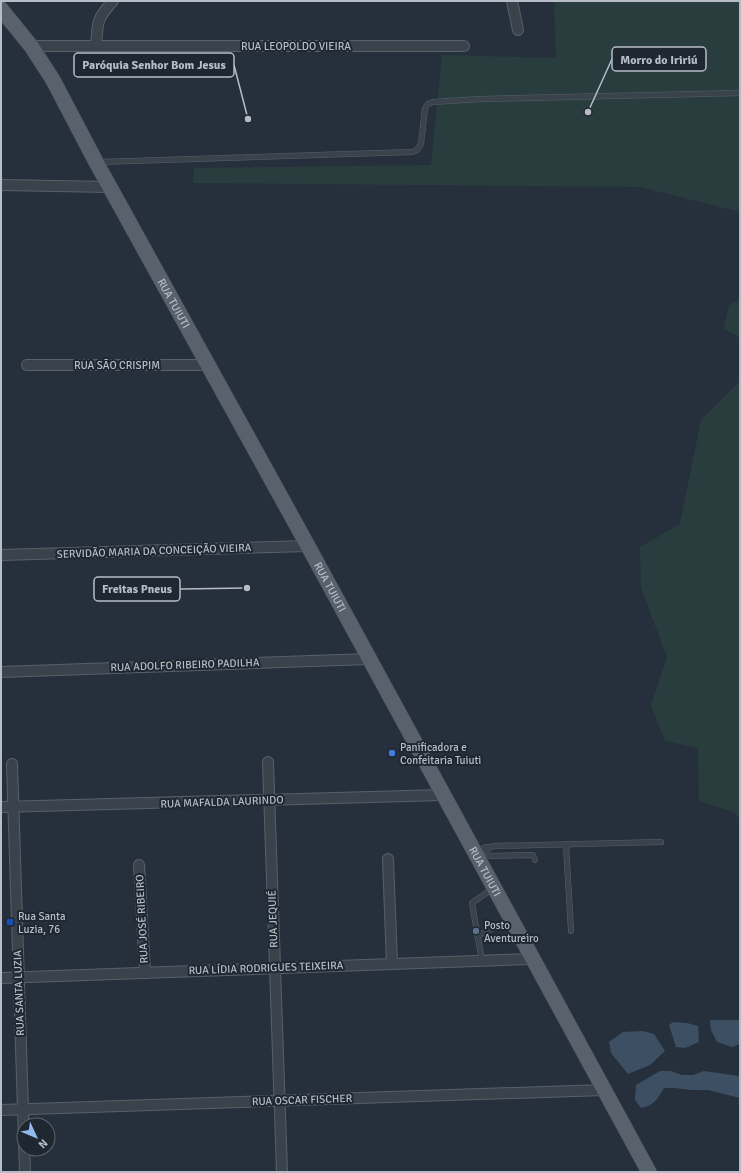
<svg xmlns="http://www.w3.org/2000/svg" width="741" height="1173" viewBox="0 0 741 1173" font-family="Signika,sans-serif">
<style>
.green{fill:#293d3e}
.water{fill:#3d4f63}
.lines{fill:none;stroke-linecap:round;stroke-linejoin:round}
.lane-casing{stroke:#58606a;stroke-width:6}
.street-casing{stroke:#58606a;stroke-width:12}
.primary-casing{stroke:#434b55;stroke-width:16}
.lane{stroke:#3a424c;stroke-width:5}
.street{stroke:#3a424c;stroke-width:10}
.primary{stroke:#58616c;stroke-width:15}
.shop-dot{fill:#3f7fe0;stroke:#1f2731;stroke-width:1.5}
.transit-dot{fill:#1a4fb4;stroke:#1f2731;stroke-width:1.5}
.service-dot{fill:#5c6f8a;stroke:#1f2731;stroke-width:1.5}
.labels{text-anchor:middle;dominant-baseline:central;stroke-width:4;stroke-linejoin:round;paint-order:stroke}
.street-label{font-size:11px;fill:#b6bdc7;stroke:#1f2731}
.poi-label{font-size:11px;fill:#b6bdc7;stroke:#1f2731;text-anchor:start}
.leader{fill:none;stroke:#b6bdc7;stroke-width:1.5}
.callout-dot{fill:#b6bdc7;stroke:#1f2731;stroke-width:1.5}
.callout{fill:#1f2731;stroke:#b6bdc7;stroke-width:1.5}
.callout-label{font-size:12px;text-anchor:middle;font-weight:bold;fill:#b6bdc7}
</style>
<rect width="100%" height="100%" fill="#26303c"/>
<!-- green -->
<g class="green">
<polygon points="554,1 740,1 740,212 640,187 193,183 194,168 431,165 442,55 556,58"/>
<polygon points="740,299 740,337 724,329 729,305"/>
<polygon points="740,381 740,818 733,812 699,801 698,748 665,741 651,706 667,657 641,588 640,547 680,524 701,420"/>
</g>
<!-- water -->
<g class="water">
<polygon points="710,1020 740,1020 740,1044 732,1047 717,1042 711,1030"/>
<polygon points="673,1022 687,1023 698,1026 699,1042 685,1048 676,1047 669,1025"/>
<polygon points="642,1031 654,1034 665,1051 650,1065 628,1074 611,1053 609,1042 623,1032"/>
<path d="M660 1071H671L682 1075H693L704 1071 739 1076 740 1098 708 1090H691L675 1088H664C657 1099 654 1106 641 1108L635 1100 636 1085Z"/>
</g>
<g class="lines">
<!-- lane casing -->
<g class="lane-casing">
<g id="lane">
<polyline points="99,162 412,152 417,150 421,144 425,108 428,104 433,102 481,99 740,93"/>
<polyline points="566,845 571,931"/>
<polyline points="486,847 488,854 490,856 531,855 533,855 535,860"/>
<polyline points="476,850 494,846 661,842"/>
<polyline points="477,936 509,920"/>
<polyline points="482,961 472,903 492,889"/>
</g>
</g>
<!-- street casing -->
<g class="street-casing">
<g id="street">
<polyline points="512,1 518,30"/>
<polyline points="31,46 464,46"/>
<path d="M96 46C98 21 96 20 113 1"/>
<polyline points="1,185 110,187"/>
<polyline points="27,365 208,365"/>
<polyline points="1,555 308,546"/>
<polyline points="1,672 369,659"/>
<polyline points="268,762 282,1172"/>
<polyline points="12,764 25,1172"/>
<polyline points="1,807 443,795"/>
<polyline points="388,859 392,964"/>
<polyline points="139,865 145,973"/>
<polyline points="1,978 532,959"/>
<polyline points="1,1110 604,1090"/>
</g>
</g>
<!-- primary casing -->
<g class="primary-casing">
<g id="primary">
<path id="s1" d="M1 9 31 46 53 80 96 162 308 546 649 1172"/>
</g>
</g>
<!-- lane -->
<use href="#lane" class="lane"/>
<!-- street -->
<use href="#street" class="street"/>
<!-- primary -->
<use href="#primary" class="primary"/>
</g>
<!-- markers -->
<circle class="shop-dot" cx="392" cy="753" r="4"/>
<rect class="transit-dot" x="6" y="918" width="8" height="8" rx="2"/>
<circle class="service-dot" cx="476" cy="931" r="4"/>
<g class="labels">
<!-- street labels -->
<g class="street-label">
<text x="296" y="46">RUA LEOPOLDO VIEIRA</text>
<text stroke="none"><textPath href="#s1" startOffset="342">RUA TUIUTI</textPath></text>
<text x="117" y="365">RUA SÃO CRISPIM</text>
<text transform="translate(154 551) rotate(-2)">SERVIDÃO MARIA DA CONCEIÇÃO VIEIRA</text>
<text stroke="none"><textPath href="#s1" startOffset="666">RUA TUIUTI</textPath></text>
<text transform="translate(185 665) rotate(-2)">RUA ADOLFO RIBEIRO PADILHA</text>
<text transform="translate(222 802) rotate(-2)">RUA MAFALDA LAURINDO</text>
<text stroke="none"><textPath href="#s1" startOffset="990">RUA TUIUTI</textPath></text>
<text transform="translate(142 919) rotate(-93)">RUA JOSÉ RIBEIRO</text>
<text transform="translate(273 919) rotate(-92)">RUA JEQUIÉ</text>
<text transform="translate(266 968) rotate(-2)">RUA LÍDIA RODRIGUES TEIXEIRA</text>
<text transform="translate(19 993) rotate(-92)">RUA SANTA LUZIA</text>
<text transform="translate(302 1100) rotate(-2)">RUA OSCAR FISCHER</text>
</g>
<!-- poi labels -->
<g class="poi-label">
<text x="400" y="747">Panificadora e<tspan x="400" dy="13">Confeitaria Tuiuti</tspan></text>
<text x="18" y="916">Rua Santa<tspan x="18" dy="13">Luzia, 76</tspan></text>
<text x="484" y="925">Posto<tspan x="484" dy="13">Aventureiro</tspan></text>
</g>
</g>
<!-- callouts -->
<path class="leader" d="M588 112L612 59M248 119L234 65M247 588L180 589"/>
<g class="callout-dot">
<circle cx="588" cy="112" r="4"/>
<circle cx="248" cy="119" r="4"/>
<circle cx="247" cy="588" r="4"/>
</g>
<g class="callout">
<rect x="612" y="47" width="94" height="24" rx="4"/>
<rect x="74" y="53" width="160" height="24" rx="4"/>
<rect x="94" y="577" width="86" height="24" rx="4"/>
</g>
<g class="callout-label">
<text x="659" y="64">Morro do Iririú</text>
<text x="154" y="69">Paróquia Senhor Bom Jesus</text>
<text x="137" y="593">Freitas Pneus</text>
</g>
<!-- border -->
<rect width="741" height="1173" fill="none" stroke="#b6bdc7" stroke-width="4"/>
<!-- north arrow -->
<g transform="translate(36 1137) rotate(134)"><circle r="19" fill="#1f2731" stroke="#5b636d"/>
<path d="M0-3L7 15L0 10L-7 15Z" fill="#93baef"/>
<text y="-6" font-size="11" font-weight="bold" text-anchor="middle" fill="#b6bdc7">N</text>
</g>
</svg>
